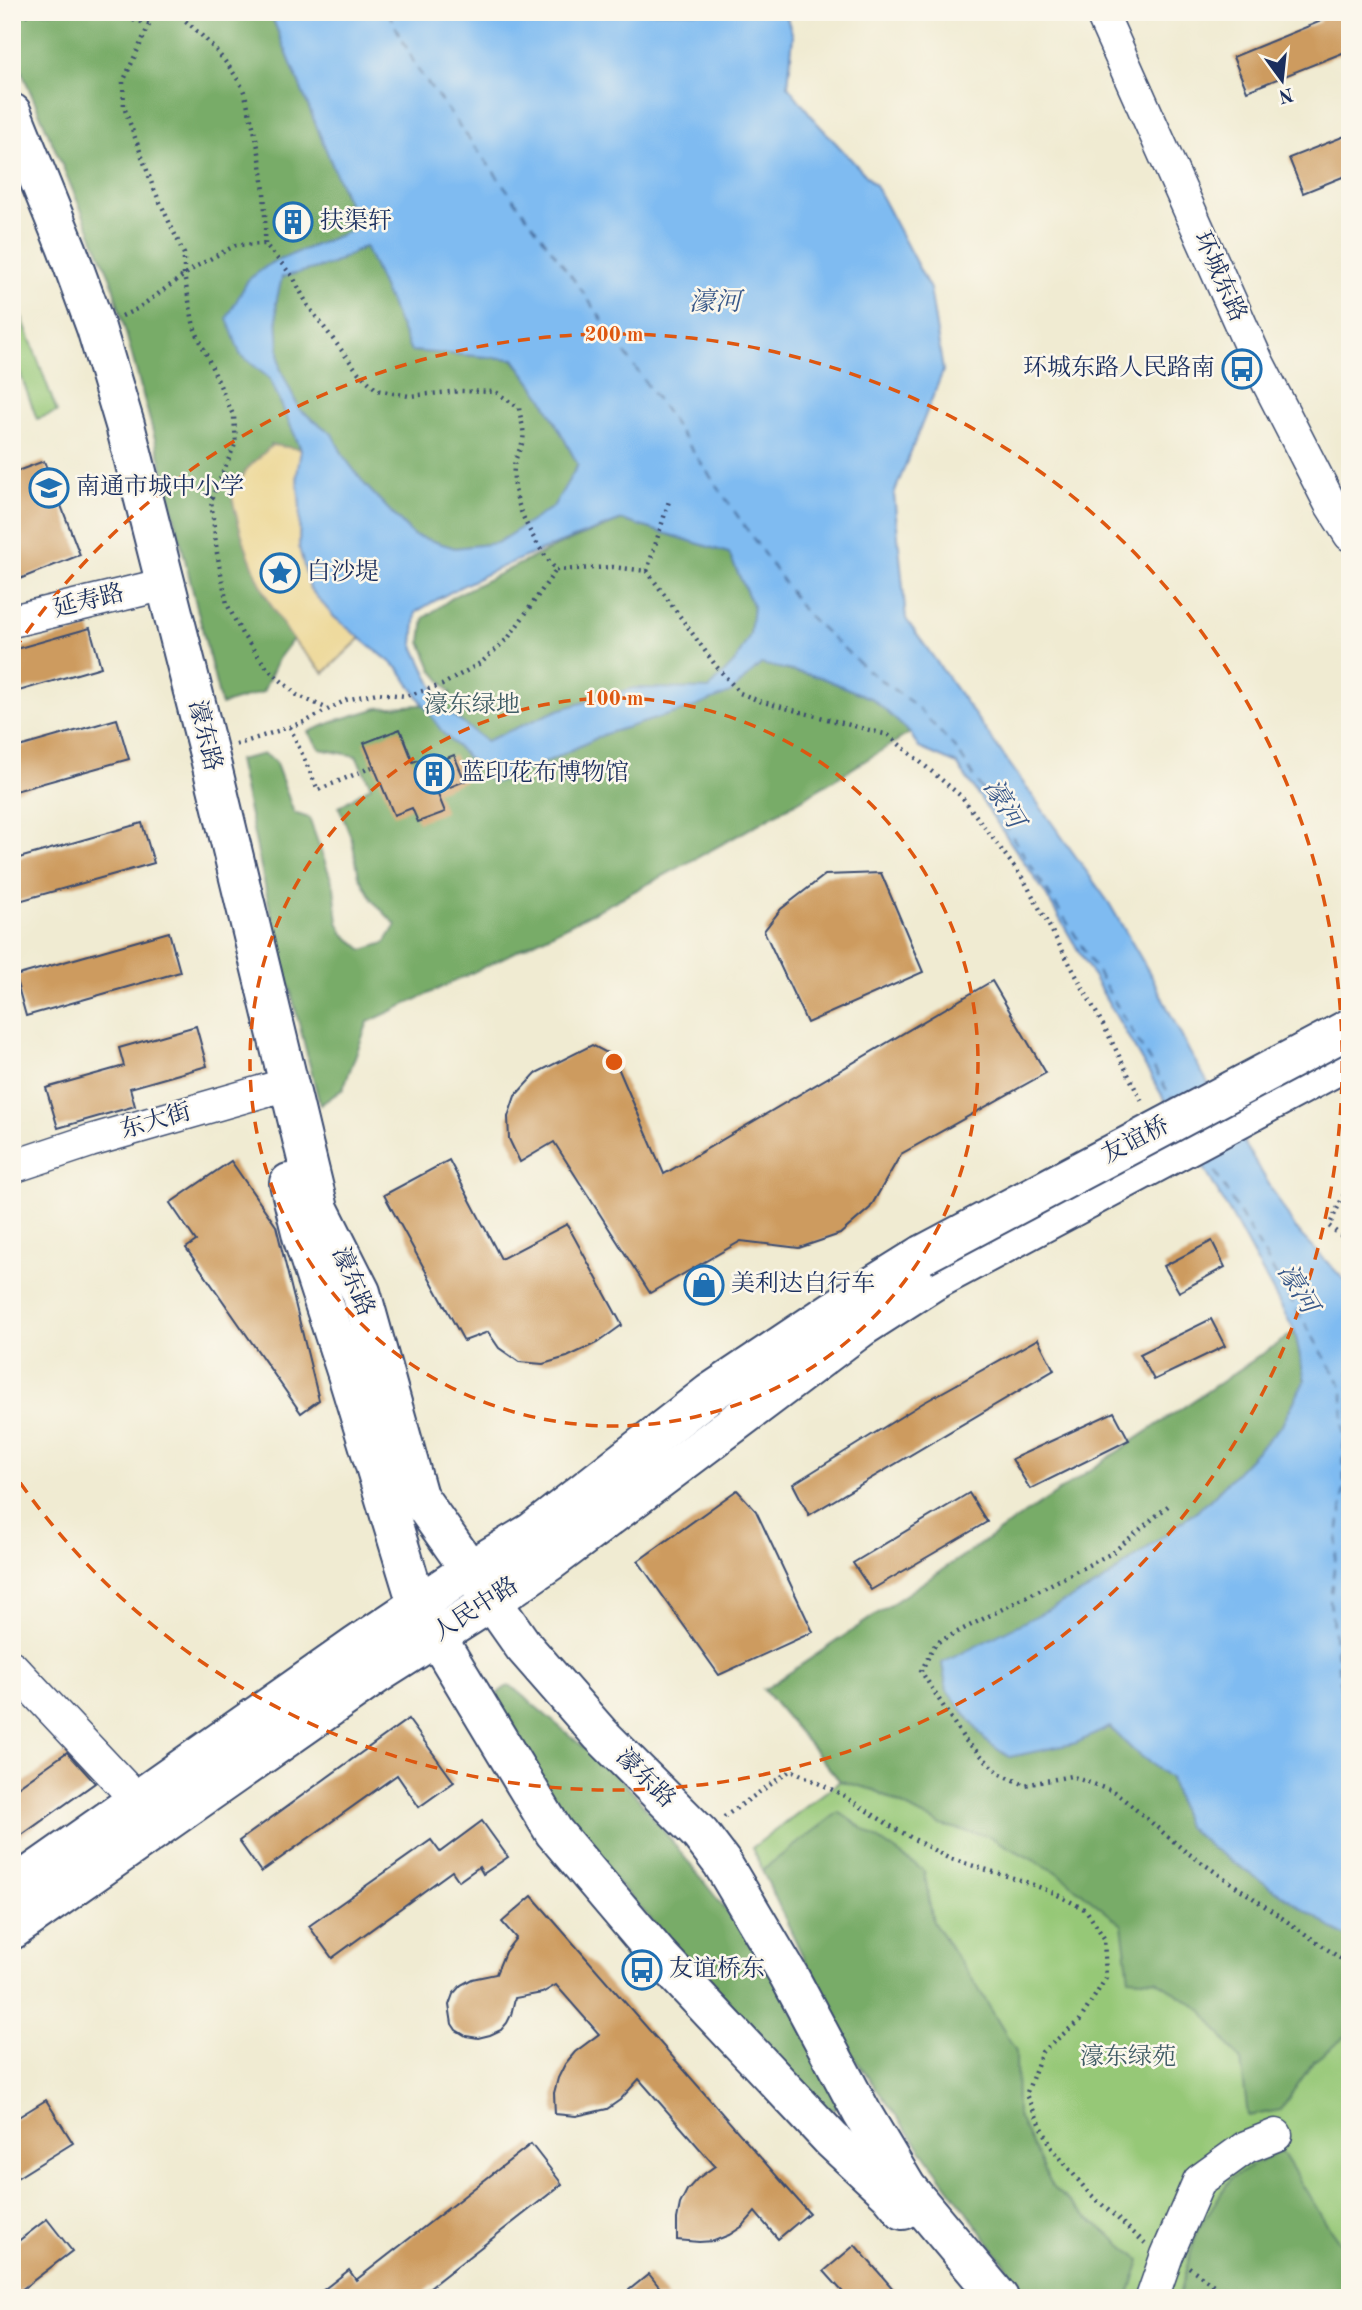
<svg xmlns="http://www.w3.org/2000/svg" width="1362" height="2310" viewBox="0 0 1362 2310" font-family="'Old Standard TT','Noto Serif SC',serif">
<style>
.green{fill:#96c877;stroke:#587c6a;stroke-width:2}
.forest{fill:#78ac68;stroke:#4a6e63;stroke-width:2}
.sand{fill:#eeda9e;stroke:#84847e;stroke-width:2}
.water{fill:#7fbbf1;stroke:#4d75a8;stroke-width:2;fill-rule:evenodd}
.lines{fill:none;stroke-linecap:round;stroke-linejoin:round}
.ferry{stroke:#39598a;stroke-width:2;stroke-dasharray:9 7;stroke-linecap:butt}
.building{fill:#cd9b5f}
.minor-casing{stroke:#3b4b6f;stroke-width:35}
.major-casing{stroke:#3b4b6f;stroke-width:42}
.path{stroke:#3b4b6f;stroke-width:4.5;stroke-dasharray:2 5;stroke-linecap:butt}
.minor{stroke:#fff;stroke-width:32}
.major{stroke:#fff;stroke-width:38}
.major-bridge-casing{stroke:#3b4b6f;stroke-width:42;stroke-linecap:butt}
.major-bridge{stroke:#fff;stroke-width:38}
.ring{fill:none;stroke:#de5710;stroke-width:3.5;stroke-dasharray:12 9}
.labels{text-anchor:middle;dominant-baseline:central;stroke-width:5;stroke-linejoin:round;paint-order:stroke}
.poi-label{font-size:24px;fill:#1b2f5e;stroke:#fbf7ec;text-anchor:start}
.street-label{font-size:24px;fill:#1b2f5e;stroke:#fbf7ec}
.park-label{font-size:24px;fill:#405d66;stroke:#fbf7ec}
.water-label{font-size:26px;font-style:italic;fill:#39598a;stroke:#fbf7ec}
.centre{fill:#de5710;stroke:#fbf7ec;stroke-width:3.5}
.ring-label{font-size:21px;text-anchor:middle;font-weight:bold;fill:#de5710;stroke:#fbf7ec;stroke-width:5;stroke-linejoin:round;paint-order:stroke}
</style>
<rect width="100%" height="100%" fill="#fbf7ec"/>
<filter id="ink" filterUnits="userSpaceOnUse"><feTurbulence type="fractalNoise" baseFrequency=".0143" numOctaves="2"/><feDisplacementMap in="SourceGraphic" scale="14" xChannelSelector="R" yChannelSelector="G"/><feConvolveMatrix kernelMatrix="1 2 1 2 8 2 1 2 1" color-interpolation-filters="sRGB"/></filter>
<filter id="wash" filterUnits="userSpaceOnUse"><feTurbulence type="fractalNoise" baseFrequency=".00686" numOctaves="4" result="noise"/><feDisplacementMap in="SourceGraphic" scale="28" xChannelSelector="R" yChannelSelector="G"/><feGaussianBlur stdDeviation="1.57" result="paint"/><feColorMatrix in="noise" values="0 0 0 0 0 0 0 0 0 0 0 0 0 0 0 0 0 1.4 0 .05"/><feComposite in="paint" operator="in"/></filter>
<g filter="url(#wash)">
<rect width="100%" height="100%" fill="#f0ebd2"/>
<!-- green -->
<g class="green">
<polygon points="12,290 57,412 37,419 14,357 12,358"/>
<polygon points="764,1690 1186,1826 1350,1940 1350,2298 1030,2298 846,2047 752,1848 840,1781"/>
</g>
<!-- forest -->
<g class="forest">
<polygon points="12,12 270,12 358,228 271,263 240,354 270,379 301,449 271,445 264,593 293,639 278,659 263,692 221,705 157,446 111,279 12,49"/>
<polygon points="366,246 411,351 513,359 542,397 578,465 554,507 497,543 455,548 413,535 366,486 344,457 332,434 299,409 280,368 276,303 281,277 332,264"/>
<path d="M622 520 729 553 753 606 750 635 786 670 820 677 873 699 910 733C865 760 820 790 774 815 642 890 506 958 368 1022L343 1089 320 1105 271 914 238 760 264 754 275 761 294 813 309 818 334 887 338 922 344 934 363 950 385 943 396 925 373 901 359 876 352 840 339 807 371 786 356 756 320 749 308 732 338 720 378 708 434 704 451 693 433 671 421 642 424 618 456 595 559 545Z"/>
<polygon points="1295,1332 1305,1380 1282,1425 1207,1503 1100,1584 942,1664 947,1690 986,1741 1009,1757 1076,1743 1109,1727 1133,1750 1170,1778 1186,1826 1212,1848 1350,1940 1350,2033 1314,2061 1280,2110 1248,2116 1241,2061 1202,2010 1156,1980 1129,1978 1122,1925 1058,1873 988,1836 940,1825 874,1790 840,1781 764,1690"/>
<path d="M511 1686 618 1776 638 1798 772 1969 840 2106C833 2111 828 2111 820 2107L576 1837 493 1697 506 1687Z"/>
<polygon points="839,1812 924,1871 933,1922 977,1986 1016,2051 1017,2114 1054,2189 1140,2260 1128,2298 1030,2298 846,2047 762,1870"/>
<polygon points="1281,2150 1326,2223 1350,2257 1350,2298 1178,2298 1197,2231 1231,2178"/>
</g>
<!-- sand -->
<path class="sand" d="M272 445 301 449 299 548 334 617 362 637 324 673C313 661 300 650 291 637 260 593 242 545 231 493L247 469Z"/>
<!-- water -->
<path class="water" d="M270 12H785L793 36 788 86 818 124 875 185 930 289 943 371 894 494 906 619 1109 903 1153 979 1189 1051 1297 1231 1350 1286V1940L1212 1848 1186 1826 1170 1778 1133 1750 1110 1727 1076 1743 1009 1757 986 1741 947 1690 942 1663 1100 1584 1207 1503 1282 1425 1305 1380 1295 1332 1234 1220 1045 893 957 764 919 748 910 733 873 699 820 677 761 664 730 693 692 708 605 734 540 765 493 783 443 733 399 669 334 617 310 589 299 548 300 507 297 475 301 449 270 379 240 354 227 318 248 280 271 263 358 228ZM365 246 411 351 514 359 542 397 578 465 553 507 497 543 455 548 413 535 366 486 344 457 332 434 299 409 280 368 276 303 282 277 332 264ZM622 520 729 553 753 606 750 635 735 662 709 689 634 688 558 710 486 741 443 708 413 644 416 612C480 572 550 546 622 520Z"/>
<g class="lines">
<!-- ferry -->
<g class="ferry">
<polyline points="388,12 418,70 583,292 804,612 867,670 915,705 957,750 1074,933 1174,1102"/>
<polyline points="1207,1158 1343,1388 1344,1488 1330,1601 1344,1716 1350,1725"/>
</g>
</g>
<g id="blocks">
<!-- building -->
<g class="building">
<polygon points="1328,12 1350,12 1350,50 1247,91 1233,57 1319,22"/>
<polygon points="1350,134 1350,174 1303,193 1289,158"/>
<polygon points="44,461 80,555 12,582 12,473"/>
<polygon points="90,628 101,667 12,693 12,650"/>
<polygon points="117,719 129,759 12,792 12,749"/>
<polygon points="400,729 413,762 429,756 432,764 454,755 465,781 437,792 445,812 418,822 412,808 394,815 364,743"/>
<polygon points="142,823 154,863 12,903 12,860"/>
<polygon points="881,873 923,972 807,1023 764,931 781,909 825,875"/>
<polygon points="169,932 180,972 26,1016 15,976"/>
<polygon points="992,981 1046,1073 901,1154 870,1208 840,1234 799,1248 741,1241 650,1293 554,1142 520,1162 509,1139 508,1117 515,1096 536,1073 592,1045 613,1056 664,1174"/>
<polygon points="196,1026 207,1066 130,1088 135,1106 58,1128 46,1088 124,1066 119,1048"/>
<polygon points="449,1160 501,1259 567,1224 622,1325 597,1343 567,1357 543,1364 519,1362 499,1348 488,1332 464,1341 384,1195"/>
<polygon points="231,1161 276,1226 319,1400 301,1413 186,1248 196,1241 170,1203"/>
<polygon points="1212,1241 1225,1267 1179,1292 1164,1266"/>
<polygon points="1211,1319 1225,1346 1154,1380 1140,1354"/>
<polygon points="1038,1339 1054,1370 809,1515 793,1484 923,1403"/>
<polygon points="1114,1412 1129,1440 1030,1489 1012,1459"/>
<polygon points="737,1490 756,1511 813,1632 719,1675 638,1561"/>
<polygon points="969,1493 987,1522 871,1590 853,1563"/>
<polygon points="408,1719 454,1782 419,1807 397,1775 261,1872 239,1841"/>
<polygon points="67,1752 95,1783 12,1842 12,1791"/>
<polygon points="482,1821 508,1857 483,1874 479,1867 459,1881 452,1871 332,1958 309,1926 431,1840 440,1852"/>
<polygon points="532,1896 809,2213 778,2239 755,2212 743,2226 729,2235 714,2241 699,2242 677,2240 677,2219 680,2204 687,2190 697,2179 715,2166 639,2079 620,2100 607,2109 576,2116 555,2114 554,2093 558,2078 565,2064 575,2052 599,2034 556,1985 542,1993 515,1998 511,2015 507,2023 501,2030 490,2035 478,2038 466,2036 456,2030 452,2024 449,2005 453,1994 461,1985 472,1979 496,1974 505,1952 516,1938 502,1922"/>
<polygon points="46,2100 73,2143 12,2181 12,2121"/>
<polygon points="531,2144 562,2184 416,2298 313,2298 349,2270 356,2280"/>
<polygon points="47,2219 72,2251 12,2297 12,2246"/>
<polygon points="855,2245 901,2298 848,2298 824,2271"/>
<polygon points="649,2274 668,2298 619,2298"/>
</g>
</g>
</g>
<g filter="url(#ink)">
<use href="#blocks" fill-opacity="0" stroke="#3b4b6f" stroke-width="2"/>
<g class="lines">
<!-- minor casing -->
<g class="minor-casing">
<g id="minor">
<polyline points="1101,12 1257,361 1331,505 1350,535"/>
<polyline points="12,621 166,584"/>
<path d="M12 1167 90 1141 274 1088C284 1082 284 1077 283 1065"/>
<polyline points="12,1667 137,1800"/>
<polyline points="1152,2298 1167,2255 1199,2181 1246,2147 1276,2135"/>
</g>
</g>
<!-- major casing -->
<g class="major-casing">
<g id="major">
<polyline points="12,113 67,249 96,328 125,425 209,754 319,1209 361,1292 418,1496 524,1647 600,1734 700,1834 722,1863 789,1976 862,2113 907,2188 999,2298"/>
<polyline points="289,1183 302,1236 346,1371 417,1604 436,1636 554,1832 658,1955 832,2140 889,2193 903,2210"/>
<polyline points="12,1888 356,1646 469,1570 532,1532 710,1393 834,1310 922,1255"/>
<polyline points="12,1930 376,1675 491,1602 552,1560 862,1327 932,1282 1350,1059"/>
</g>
</g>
<!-- path -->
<g class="path">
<polyline points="99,12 150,24"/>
<polyline points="155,12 123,82 124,107 153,187 184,254 184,275 194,327 234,417 236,442 211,500 217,553 227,604 242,634 267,668 297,695 328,709"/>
<path d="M175 12C199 31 229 61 243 89 246 97 248 107 250 115 263 159 266 198 265 244"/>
<polyline points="12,19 36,12"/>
<path d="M122 316 137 309 197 266 236 245 265 244 293 277 308 306 358 372 377 390 409 396 461 391 496 392 519 408C520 417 525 430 523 440 521 449 515 457 514 466 511 504 533 541 556 570"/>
<polyline points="556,570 613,567 647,571 716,666 740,693 759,701 888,735 962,797 1024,880 1108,1034 1143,1104"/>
<polyline points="647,571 669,501"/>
<polyline points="290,727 318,790 372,767"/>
<polyline points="236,745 307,721 346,700 377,693 406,696 442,685 482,662 509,637 556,570"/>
<polyline points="1350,1182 1329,1226 1350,1243"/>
<polyline points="1168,1506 1112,1553 936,1643 921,1671 964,1739 999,1773 1025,1785 1071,1776 1115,1792 1185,1851 1350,1965"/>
<polyline points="724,1817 791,1770 839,1793 894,1828 948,1858 1023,1881 1052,1892 1086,1910 1104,1938 1106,1978 1080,2020 1042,2052 1026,2095 1052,2148 1088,2192 1145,2243"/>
<polyline points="1189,2267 1231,2298"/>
</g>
<!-- minor -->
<use href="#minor" class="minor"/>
<!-- major -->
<use href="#major" class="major"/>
<!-- major-bridge casing -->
<g class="major-bridge-casing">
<polyline id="major-bridge" points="922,1255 1350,1028"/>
</g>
<!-- major-bridge -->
<use href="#major-bridge" class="major-bridge"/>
</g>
</g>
<!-- distance rings -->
<g class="ring">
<circle cx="614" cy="1062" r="364"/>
<path d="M14 650A728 728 0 1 1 14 1474"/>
</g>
<!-- icons -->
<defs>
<g id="building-ring" transform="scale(2.0125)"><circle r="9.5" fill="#fbf7ec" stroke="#1f6fb2" stroke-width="1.5"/><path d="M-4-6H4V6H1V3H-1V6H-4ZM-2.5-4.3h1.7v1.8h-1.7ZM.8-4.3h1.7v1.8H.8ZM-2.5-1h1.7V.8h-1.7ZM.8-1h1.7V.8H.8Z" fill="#1f6fb2"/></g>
<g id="bus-ring" transform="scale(2.0125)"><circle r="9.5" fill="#fbf7ec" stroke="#1f6fb2" stroke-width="1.5"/><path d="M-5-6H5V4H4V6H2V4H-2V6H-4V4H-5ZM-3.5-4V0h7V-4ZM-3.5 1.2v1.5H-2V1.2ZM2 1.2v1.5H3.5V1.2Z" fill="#1f6fb2"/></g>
<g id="school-ring" transform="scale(2.0125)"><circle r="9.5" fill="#fbf7ec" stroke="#1f6fb2" stroke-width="1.5"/><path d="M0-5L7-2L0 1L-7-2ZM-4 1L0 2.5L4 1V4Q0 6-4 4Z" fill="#1f6fb2"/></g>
<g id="sight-ring" transform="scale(2.0125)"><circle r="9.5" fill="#fbf7ec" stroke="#1f6fb2" stroke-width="1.5"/><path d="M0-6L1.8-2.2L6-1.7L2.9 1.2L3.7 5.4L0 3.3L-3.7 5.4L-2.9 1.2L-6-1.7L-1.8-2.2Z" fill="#1f6fb2"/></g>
<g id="shop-ring" transform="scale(2.0125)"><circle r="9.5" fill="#fbf7ec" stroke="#1f6fb2" stroke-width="1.5"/><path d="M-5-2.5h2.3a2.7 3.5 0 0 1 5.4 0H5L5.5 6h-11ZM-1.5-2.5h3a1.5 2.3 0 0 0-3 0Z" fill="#1f6fb2"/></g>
</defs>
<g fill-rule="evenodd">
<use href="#building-ring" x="293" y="222"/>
<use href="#bus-ring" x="1242" y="369"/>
<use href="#school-ring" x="49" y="488"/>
<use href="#sight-ring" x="280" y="573"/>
<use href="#building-ring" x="434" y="774"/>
<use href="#shop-ring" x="704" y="1285"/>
<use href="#bus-ring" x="642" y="1970"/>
</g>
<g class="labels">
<!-- poi labels -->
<g class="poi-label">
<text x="320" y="222">扶渠轩</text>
<text x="1215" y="369" text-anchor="end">环城东路人民路南</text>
<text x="76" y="488">南通市城中小学</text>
<text x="307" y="573">白沙堤</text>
<text x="461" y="774">蓝印花布博物馆</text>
<text x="731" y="1285">美利达自行车</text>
<text x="669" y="1970">友谊桥东</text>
</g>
<!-- street labels -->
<g class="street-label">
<text transform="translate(1219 277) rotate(66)">环城东路</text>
<text transform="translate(89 602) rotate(-14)">延寿路</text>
<text transform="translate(204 736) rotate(76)">濠东路</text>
<text transform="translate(156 1122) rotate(-16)">东大街</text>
<text transform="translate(1136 1141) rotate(-28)">友谊桥</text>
<text transform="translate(352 1282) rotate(67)">濠东路</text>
<text transform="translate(476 1610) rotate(-33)">人民中路</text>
<text transform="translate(645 1779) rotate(45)">濠东路</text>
</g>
<!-- park labels -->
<g class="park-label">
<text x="472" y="706">濠东绿地</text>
<text x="1128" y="2058">濠东绿苑</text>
</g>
<!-- water labels -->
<g class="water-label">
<text x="715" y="303">濠河</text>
<text transform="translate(1003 804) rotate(58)">濠河</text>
<text transform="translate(1297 1289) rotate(59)">濠河</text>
</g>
</g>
<circle cx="614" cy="1062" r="10" class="centre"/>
<g class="ring-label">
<text x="614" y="341">200 m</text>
<text x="614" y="705">100 m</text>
</g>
<!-- margin -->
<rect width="1362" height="2310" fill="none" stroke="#fbf7ec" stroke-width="42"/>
<!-- north arrow -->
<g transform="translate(1282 80) rotate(165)" stroke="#fbf7ec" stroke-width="5" paint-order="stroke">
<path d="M0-5L12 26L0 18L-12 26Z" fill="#1b2f5e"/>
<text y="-10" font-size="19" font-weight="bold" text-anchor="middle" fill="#1b2f5e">N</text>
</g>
</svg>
